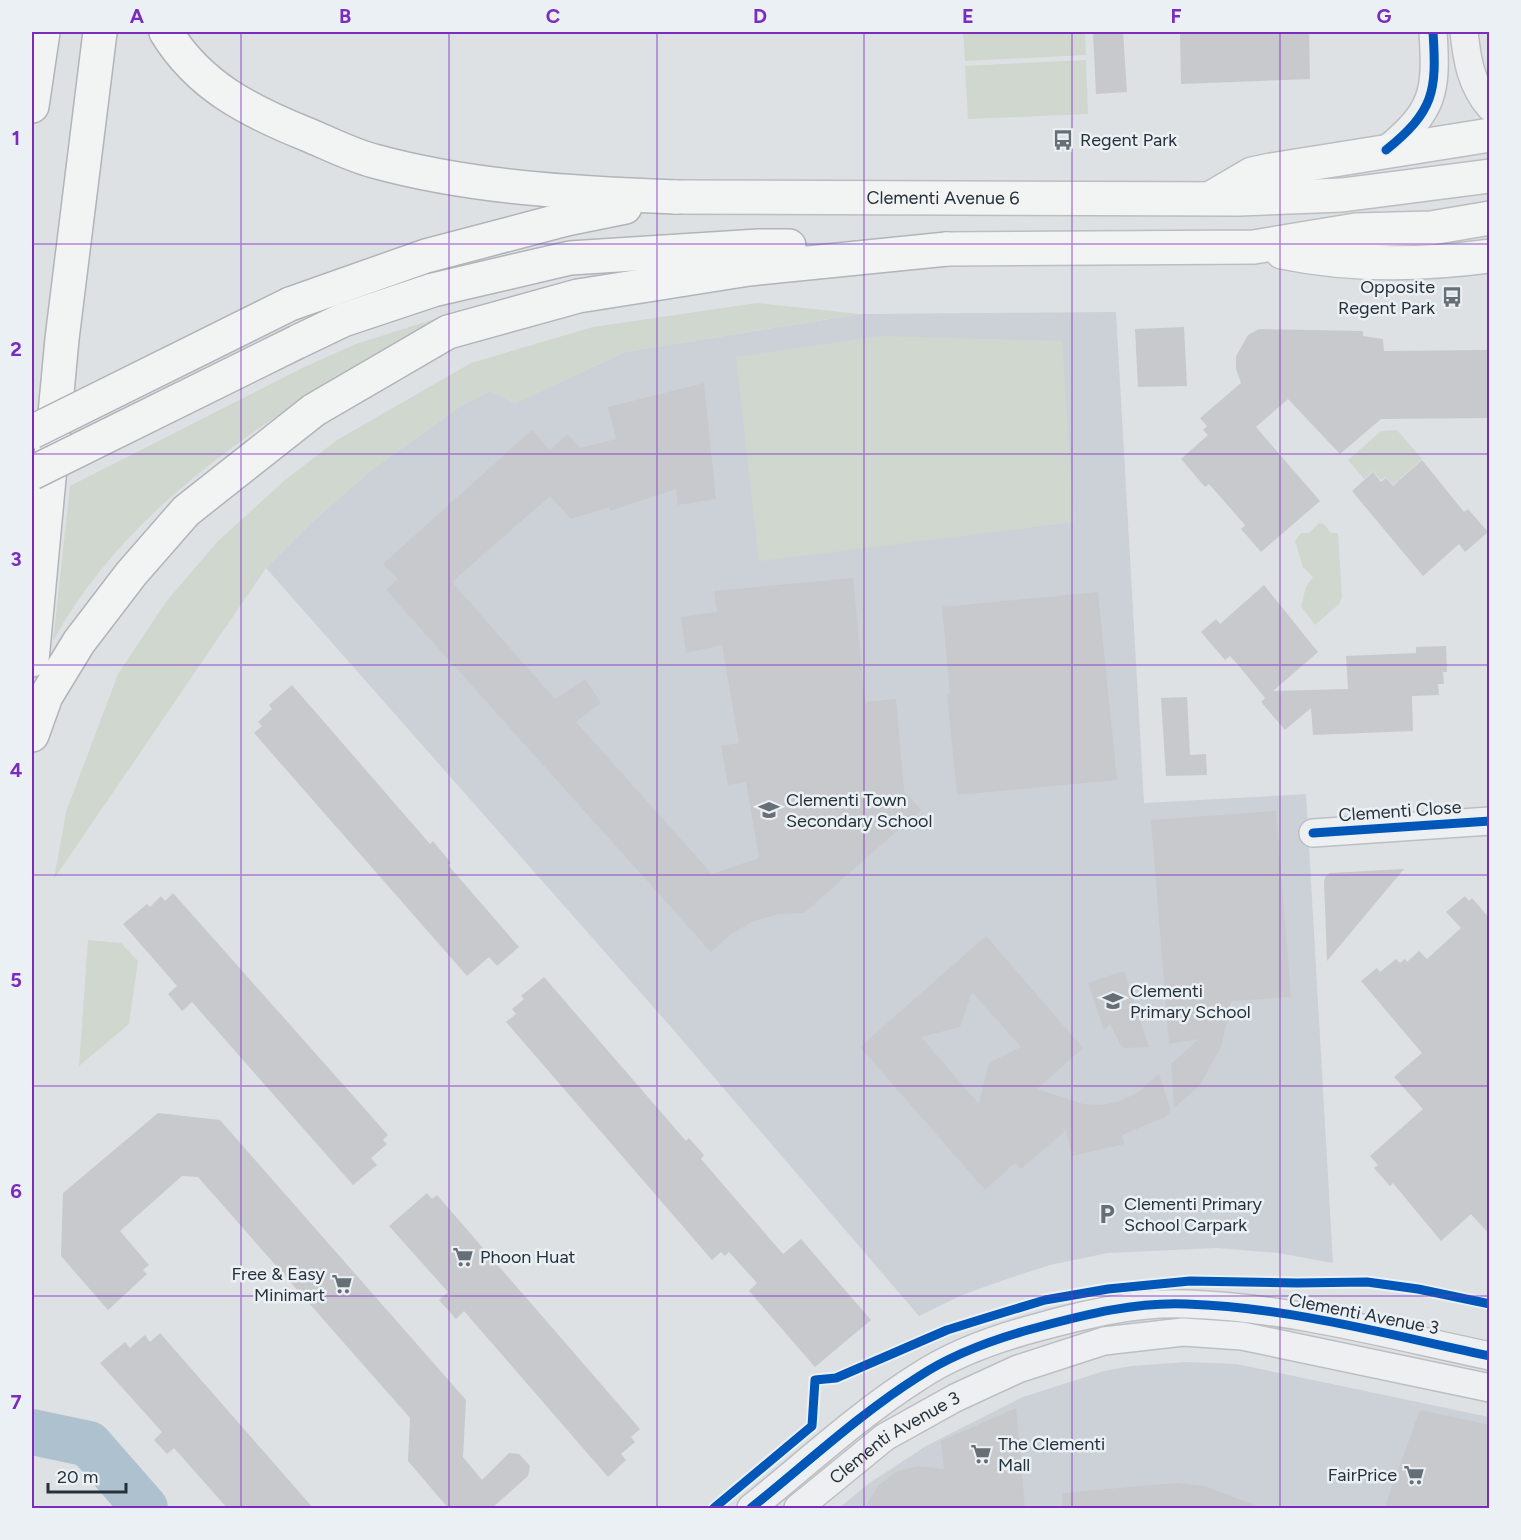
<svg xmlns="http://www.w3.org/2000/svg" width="1521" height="1540" viewBox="0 0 1521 1540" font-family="Figtree,sans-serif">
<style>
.built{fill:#ccd1d7}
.green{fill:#d0d7cf}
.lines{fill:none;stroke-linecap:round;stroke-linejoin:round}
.river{stroke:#adc2ce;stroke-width:46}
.building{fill:#c7c9cc;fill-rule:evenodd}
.street-casing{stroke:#bcbfc2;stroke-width:30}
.primary-casing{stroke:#bbbec1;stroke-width:36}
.highway-casing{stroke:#b1b4b8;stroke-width:36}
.street{stroke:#edeff0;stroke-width:27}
.primary{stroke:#f2f4f4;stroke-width:33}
.highway{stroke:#f2f4f4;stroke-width:33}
.highway-bridge-casing{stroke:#b1b4b8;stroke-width:36;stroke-linecap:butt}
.highway-bridge{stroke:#f2f4f4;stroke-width:33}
.cycleway-casing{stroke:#ebf0f4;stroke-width:13}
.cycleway{stroke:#0057b8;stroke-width:9}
.grid{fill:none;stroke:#7b2cbf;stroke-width:1.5;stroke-opacity:0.55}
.labels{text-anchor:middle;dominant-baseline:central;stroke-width:5;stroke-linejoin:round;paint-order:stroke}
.poi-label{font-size:18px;fill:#26313b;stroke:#ebf0f4;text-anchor:start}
.street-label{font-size:18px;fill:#26313b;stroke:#ebf0f4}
.neatline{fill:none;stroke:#7b2cbf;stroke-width:2}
.grid-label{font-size:20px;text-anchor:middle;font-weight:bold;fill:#7b2cbf}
</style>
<rect width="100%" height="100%" fill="#dee1e4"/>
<!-- built -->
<g class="built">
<polygon points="1116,312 1144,803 1306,794 1333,1263 1278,1253 1216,1248 1108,1253 1050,1265 1007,1279 962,1295 919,1316 671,1027 266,568 311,523 370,471 462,405 490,391 515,403 625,352 860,314"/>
<polygon points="1186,1362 1236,1364 1489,1417 1489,1508 839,1508 868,1484 926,1446 1023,1397 1104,1371 1131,1366"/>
</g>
<!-- green -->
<g class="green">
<polygon points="963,32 1085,32 1086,55 965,61"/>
<polygon points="1086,60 1088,114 968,119 965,66"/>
<polygon points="757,303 860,314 625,352 515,403 490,391 462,405 370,471 311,523 266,568 54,879 66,812 118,674 165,603 217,542 285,480 337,440 471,363 593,327"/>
<path d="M441 317C297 400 136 490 53 641L70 486 302 368 356 344Z"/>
<polygon points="881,336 1062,341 1074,522 759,561 736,357"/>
<polygon points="1397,430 1422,459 1393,485 1386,477 1381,480 1373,471 1364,479 1348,460 1381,431"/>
<polygon points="1319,523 1324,524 1331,533 1338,533 1342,597 1339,604 1315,625 1301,606 1306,587 1313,577 1303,567 1295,541 1301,533 1309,533"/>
<polygon points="88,940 121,943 138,961 129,1024 79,1066"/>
</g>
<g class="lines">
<!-- river -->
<polyline class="river" points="32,1432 89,1444 145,1508"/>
</g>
<!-- building -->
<g class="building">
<polygon points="1093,32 1123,32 1127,92 1096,94"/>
<polygon points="1180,32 1309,32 1310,79 1181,84"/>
<polygon points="1184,327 1187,386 1138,387 1135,329"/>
<polygon points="1259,329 1363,331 1363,336 1383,339 1384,351 1490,350 1490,418 1381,419 1340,454 1288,399 1256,427 1320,501 1261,552 1241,529 1245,525 1209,484 1205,487 1181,459 1208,435 1203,430 1207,426 1200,418 1241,383 1236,369 1236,356 1248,335"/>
<polygon points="704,383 716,499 678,505 676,489 610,511 609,507 571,519 550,496 452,582 555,699 585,679 601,703 576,722 712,874 759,858 746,782 728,785 721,746 739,743 722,645 686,653 681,617 717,612 714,591 853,578 865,702 896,699 904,791 921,810 804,913 779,914 754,921 731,934 711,952 386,590 398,579 383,564 532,430 550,450 567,434 580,448 616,439 608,407"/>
<polygon points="1422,460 1464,512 1468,509 1488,532 1465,552 1459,544 1423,576 1352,491 1373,472 1381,482 1386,478 1393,486"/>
<polygon points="1264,585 1318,652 1273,691 1348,689 1346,656 1416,653 1416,647 1446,646 1447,672 1443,672 1444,684 1438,684 1439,695 1412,696 1413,731 1313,735 1311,708 1285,730 1261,702 1265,698 1239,666 1230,656 1225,660 1201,632 1216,619 1220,624"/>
<polygon points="1098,592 1117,780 957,795 947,694 950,694 942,607"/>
<polygon points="292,685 430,844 433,841 451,863 448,865 519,947 497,966 489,957 467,976 254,733 262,726 258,722 272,709 269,705"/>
<polygon points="1187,697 1190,755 1206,754 1207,775 1166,776 1161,698"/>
<polygon points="1276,811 1291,997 1231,1001 1221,1047 1199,1086 1174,1108 1171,1064 1199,1039 1169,1044 1151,820"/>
<polygon points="1404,869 1378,900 1327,961 1324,880 1326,876 1330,873"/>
<polygon points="173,893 388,1135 383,1140 387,1144 371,1158 377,1165 353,1185 192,1002 182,1011 168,994 177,986 123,924 147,904 150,907 161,896 165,901"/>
<polygon points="1465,896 1469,901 1472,898 1490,919 1490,1235 1471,1214 1441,1241 1393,1183 1390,1186 1374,1168 1378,1165 1370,1156 1423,1109 1394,1077 1422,1053 1361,981 1377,968 1380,972 1396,959 1400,963 1405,959 1407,962 1419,951 1427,959 1461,928 1446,912"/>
<path d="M986 936 1083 1048 1037 1089 1083 1104 1102 1105 1121 1101 1138 1092 1159 1074 1171 1111 1165 1117 1122 1135 1124 1144 1072 1156 1066 1130 1021 1169 1015 1163 985 1190 860 1047ZM972 992 1021 1047 989 1063 979 1104 921 1037 960 1027Z"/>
<polygon points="1124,971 1149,1047 1125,1048 1120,1044 1110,1024 1104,1030 1088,983"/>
<polygon points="544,977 686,1141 689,1138 704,1155 701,1159 783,1254 801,1239 871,1320 815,1367 749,1291 757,1283 729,1252 725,1256 721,1252 712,1260 506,1022 516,1014 512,1009 524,999 521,996"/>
<polygon points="158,1113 220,1120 466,1400 463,1457 482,1480 509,1453 519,1454 530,1466 528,1476 491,1509 449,1509 408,1461 410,1418 198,1177 182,1176 120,1231 149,1265 143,1270 147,1274 108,1310 61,1256 63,1193"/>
<polygon points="427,1193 432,1199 437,1195 640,1429 631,1437 635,1442 621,1454 626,1460 608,1477 464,1311 456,1319 439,1300 448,1292 389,1226"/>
<polygon points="160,1333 314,1509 228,1509 174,1448 167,1454 154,1440 162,1432 100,1363 125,1342 130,1348 145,1335 150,1342"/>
<polygon points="1016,1408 1025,1509 864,1509 878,1486 896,1472 917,1466 944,1469 941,1441"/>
<polygon points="1420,1410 1490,1425 1490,1509 1384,1509"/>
<polygon points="1177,1483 1204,1486 1258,1506 1258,1509 1063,1509 1062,1493"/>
</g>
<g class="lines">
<!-- street casing -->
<g class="street-casing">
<g id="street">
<path d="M1464 32C1467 60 1471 85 1490 107"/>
<path d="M1386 150C1434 111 1437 92 1433 32"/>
<polyline points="1313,833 1490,821"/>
<path d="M751 1508C806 1464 858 1415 918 1377 954 1353 997 1338 1039 1327 1087 1314 1136 1302 1186 1304 1288 1307 1390 1335 1490 1356"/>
<path id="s1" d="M798 1508 885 1437 955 1398 1018 1369 1104 1341 1183 1332 1242 1336 1490 1388"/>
</g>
</g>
<!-- primary casing -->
<g class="primary-casing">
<g id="primary">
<path id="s2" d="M676 197 1239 199 1342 195 1490 176"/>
<polyline points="1211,198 1252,174 1271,170 1490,135"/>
<polyline points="947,249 1254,247 1356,230 1431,228 1490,218"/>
<path d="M1282 252C1349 266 1422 265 1490 256"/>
</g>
</g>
<!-- highway casing -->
<g class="highway-casing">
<g id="highway">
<path d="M166 32C199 86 249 111 306 134 328 143 351 155 374 161 472 188 575 193 676 197"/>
<polyline points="32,106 43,32"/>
<polyline points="290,304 426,256 566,219 625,207"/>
<polyline points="297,342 343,320 433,290 570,258 759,246 789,246"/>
<polyline points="32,660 62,339 100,32"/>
<polyline points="32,735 46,696 79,642 131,574 186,511 314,410 448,332 578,296 749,269 947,249"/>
</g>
</g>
<!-- street -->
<use href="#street" class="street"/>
<!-- primary -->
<use href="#primary" class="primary"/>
<!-- highway -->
<use href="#highway" class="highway"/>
<!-- highway-bridge casing -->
<g class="highway-bridge-casing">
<g id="highway-bridge">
<polyline points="32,432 290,304"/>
<polyline points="32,473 297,342"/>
</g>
</g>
<!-- highway-bridge -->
<use href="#highway-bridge" class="highway-bridge"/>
<!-- cycleway casing -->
<g class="cycleway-casing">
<g id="cycleway">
<path d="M1386 150C1434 111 1437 92 1433 32"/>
<polyline points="1313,833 1490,821"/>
<polyline points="714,1508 812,1426 815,1380 836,1378 947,1330 992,1316 1045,1300 1108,1289 1190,1281 1297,1283 1367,1282 1418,1289 1490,1304"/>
<path d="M751 1508C806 1464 858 1415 918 1377 954 1353 997 1338 1039 1327 1087 1314 1136 1302 1186 1304 1288 1307 1390 1335 1490 1356"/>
</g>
</g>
<!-- cycleway -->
<use href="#cycleway" class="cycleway"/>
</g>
<!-- grid -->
<path class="grid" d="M241 32V1508M449 32V1508M657 32V1508M864 32V1508M1072 32V1508M1280 32V1508M32 244H1490M32 454H1490M32 665H1490M32 875H1490M32 1086H1490M32 1296H1490"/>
<!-- icons -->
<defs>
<g id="bus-bare" transform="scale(1.62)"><path d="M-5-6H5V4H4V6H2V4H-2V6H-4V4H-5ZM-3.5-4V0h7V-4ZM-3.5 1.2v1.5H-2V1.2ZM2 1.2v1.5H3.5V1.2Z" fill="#666f76" stroke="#ebf0f4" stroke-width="2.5" paint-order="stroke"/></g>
<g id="school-bare" transform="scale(1.62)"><path d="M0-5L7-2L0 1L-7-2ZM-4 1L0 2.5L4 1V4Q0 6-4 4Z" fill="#666f76" stroke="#ebf0f4" stroke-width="2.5" paint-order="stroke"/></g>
<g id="parking-bare" transform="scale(1.62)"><path d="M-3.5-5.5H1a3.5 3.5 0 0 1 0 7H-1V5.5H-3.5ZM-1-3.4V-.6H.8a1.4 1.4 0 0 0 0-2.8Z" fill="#666f76" stroke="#ebf0f4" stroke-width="2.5" paint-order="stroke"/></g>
<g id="supermarket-bare" transform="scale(1.62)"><path d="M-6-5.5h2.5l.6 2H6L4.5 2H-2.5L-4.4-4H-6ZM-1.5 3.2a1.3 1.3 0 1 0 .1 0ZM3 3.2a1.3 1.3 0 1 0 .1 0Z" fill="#666f76" stroke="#ebf0f4" stroke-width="2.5" paint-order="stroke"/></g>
</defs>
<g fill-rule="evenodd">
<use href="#bus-bare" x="1063" y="140"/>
<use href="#bus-bare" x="1452" y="297"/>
<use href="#school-bare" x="769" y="810"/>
<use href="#school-bare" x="1113" y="1001"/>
<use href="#parking-bare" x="1107" y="1214"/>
<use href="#supermarket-bare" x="463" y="1257"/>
<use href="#supermarket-bare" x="342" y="1284"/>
<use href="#supermarket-bare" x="981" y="1454"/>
<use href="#supermarket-bare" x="1414" y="1475"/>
</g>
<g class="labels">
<!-- poi labels -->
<g class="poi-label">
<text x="1080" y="140">Regent Park</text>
<text x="1435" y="287" text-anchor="end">Opposite<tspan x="1435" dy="21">Regent Park</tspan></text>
<text x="786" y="800">Clementi Town<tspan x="786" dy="21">Secondary School</tspan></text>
<text x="1130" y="991">Clementi<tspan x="1130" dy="21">Primary School</tspan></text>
<text x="1124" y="1204">Clementi Primary<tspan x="1124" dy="21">School Carpark</tspan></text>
<text x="480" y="1257">Phoon Huat</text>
<text x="325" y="1274" text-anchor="end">Free &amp; Easy<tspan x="325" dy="21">Minimart</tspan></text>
<text x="998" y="1444">The Clementi<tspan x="998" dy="21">Mall</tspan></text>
<text x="1397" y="1475" text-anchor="end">FairPrice</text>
</g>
<!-- street labels -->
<g class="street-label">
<text stroke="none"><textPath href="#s2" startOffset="267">Clementi Avenue 6</textPath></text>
<text transform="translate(1400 811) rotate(-4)">Clementi Close</text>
<text transform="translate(1364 1314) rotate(11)">Clementi Avenue 3</text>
<text stroke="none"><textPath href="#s1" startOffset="120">Clementi Avenue 3</textPath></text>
</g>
</g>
<!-- border -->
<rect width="1521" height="1540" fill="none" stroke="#ebf0f4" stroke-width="66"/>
<!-- scale -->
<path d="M48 1483v9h78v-9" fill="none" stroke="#26313b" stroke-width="3"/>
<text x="57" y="1483" font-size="18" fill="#26313b" stroke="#ebf0f4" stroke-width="4.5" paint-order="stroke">20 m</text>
<rect x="33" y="33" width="1455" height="1474" class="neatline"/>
<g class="grid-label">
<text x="137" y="23">A</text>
<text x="345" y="23">B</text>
<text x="553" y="23">C</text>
<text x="760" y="23">D</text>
<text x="968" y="23">E</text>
<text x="1176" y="23">F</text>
<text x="1384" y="23">G</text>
<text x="16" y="145">1</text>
<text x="16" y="356">2</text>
<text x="16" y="566">3</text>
<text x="16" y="777">4</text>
<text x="16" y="987">5</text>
<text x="16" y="1198">6</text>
<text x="16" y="1409">7</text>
</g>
</svg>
